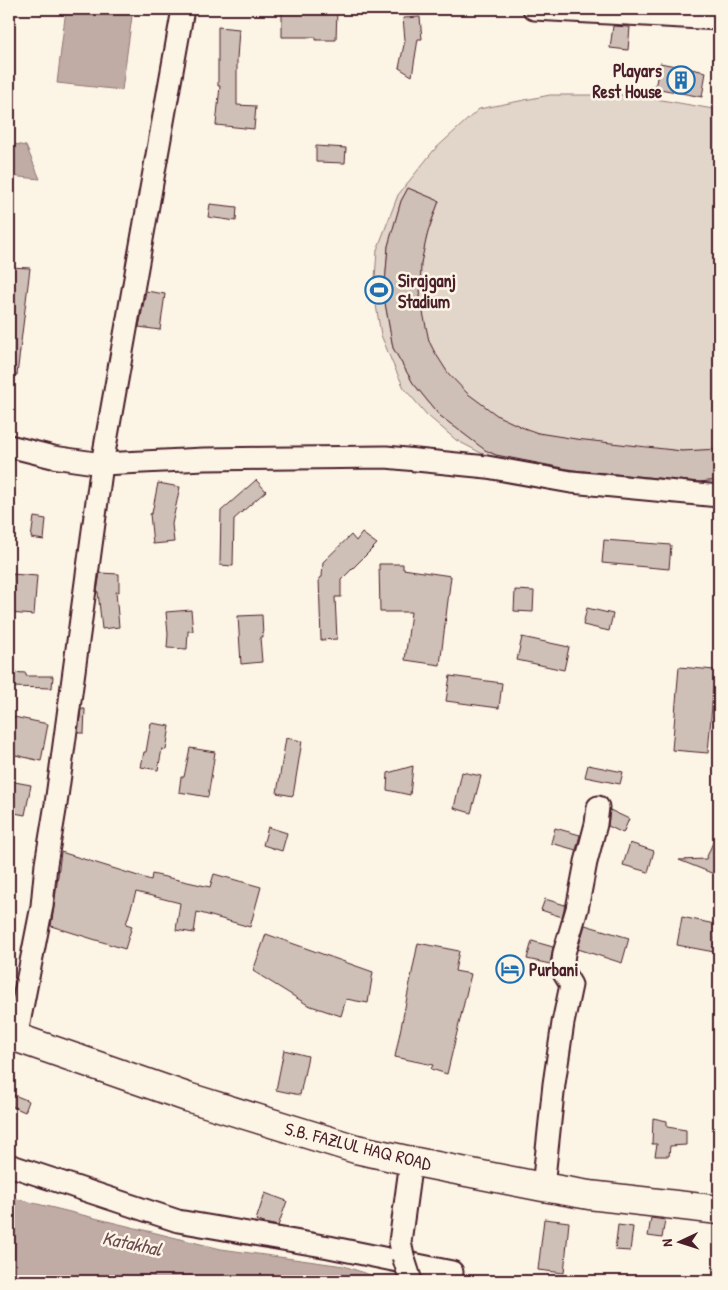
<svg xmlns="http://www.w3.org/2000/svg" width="728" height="1290" viewBox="0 0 728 1290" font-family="'Patrick Hand',sans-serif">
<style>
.green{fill:#e2d5ca;stroke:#967a7a}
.water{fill:#c0aca5;stroke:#917474}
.building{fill:#cfc0b7;stroke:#4a1f2b}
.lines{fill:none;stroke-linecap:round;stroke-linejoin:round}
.minor-casing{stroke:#4a1f2b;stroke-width:25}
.major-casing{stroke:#4a1f2b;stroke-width:31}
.minor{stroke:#fcf5e5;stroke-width:21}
.major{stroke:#fcf5e5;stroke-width:28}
.minor-bridge-casing{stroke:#4a1f2b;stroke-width:25;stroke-linecap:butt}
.minor-bridge{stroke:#fcf5e5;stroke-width:21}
.labels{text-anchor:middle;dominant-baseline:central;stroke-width:5;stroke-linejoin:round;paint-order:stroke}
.poi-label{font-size:18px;font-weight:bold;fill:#4a1f2b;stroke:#fcf5e5;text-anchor:start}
.street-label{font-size:18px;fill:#4a1f2b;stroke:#fcf5e5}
.water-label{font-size:19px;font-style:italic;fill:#6d4950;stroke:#fcf5e5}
</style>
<rect width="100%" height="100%" fill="#fcf5e5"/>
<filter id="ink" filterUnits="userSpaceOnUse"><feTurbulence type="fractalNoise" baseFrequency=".02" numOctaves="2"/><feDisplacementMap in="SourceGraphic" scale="10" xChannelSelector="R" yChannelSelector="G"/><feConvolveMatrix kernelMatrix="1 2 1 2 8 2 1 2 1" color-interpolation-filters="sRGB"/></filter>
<g filter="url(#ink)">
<!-- green -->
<path class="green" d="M550 95H633L719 110V449C707 450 694 451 681 451 658 450 633 447 610 444 582 440 551 438 524 429 486 414 444 380 429 341 421 322 418 283 421 262 424 241 432 221 439 201L408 188 401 201 388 246 384 297 393 348 413 383 439 415 479 445 483 441 493 446 489 452 496 455 608 478 696 482 719 480V483L700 484H672L592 479 553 473 514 465 481 453 456 440 427 415 404 388 392 362 381 335 374 293 377 250 398 195 434 150 479 109Z"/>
<!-- water -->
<g class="water">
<polygon points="66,9 133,9 122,90 57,83"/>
<polygon points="9,143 26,146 40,179 9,176"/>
<polygon points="9,1197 221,1249 344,1266 379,1278 421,1281 40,1281 9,1278"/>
</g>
<!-- building -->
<g class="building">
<polygon points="282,9 337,9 336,40 316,40 316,37 282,37"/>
<polygon points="420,17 422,39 418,39 412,76 399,68 405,40 403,18"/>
<polygon points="613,26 630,27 628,50 610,48"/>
<polygon points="218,27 239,29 237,59 237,105 256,106 254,129 216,125 220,86 218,86"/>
<polygon points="660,63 706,72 702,97 655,88"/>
<polygon points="316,146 346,148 345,163 316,162"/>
<polygon points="408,188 439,201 428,231 421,263 420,298 429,341 434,351 448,373 467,393 498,416 524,428 538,433 576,439 682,451 719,449 719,480 699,482 573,470 496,455 485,450 439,415 413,383 393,348 384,297 388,246 401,201"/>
<polygon points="210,204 237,207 236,221 208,217"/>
<polygon points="9,267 30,268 17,375 9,374"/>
<polygon points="146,291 165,294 160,330 139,327"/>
<polygon points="256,480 266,491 234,519 233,566 220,565 221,511"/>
<polygon points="158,483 180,487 172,524 174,542 153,544 150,514 152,513"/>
<polygon points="34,517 46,519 44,540 31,538"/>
<polygon points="362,533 377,544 341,580 341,597 335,597 337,639 321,640 319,578 322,577 323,562 351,535 356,541"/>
<polygon points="604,540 671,545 669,569 602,563"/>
<polygon points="379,564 403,564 403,569 451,576 440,665 405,660 411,612 380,612"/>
<polygon points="100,573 119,574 119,592 116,592 119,627 102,629 98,592 97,592"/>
<polygon points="12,574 37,576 34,615 9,613"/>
<polygon points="515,590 534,591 533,612 514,611"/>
<polygon points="587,608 613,614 609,631 583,625"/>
<polygon points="191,610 193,631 188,631 187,649 167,648 168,634 166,612"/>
<polygon points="262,615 263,637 260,637 262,662 241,664 238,616"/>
<polygon points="522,637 569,647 564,670 517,660"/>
<polygon points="679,667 715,670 708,753 672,750"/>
<polygon points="9,672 26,673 26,676 53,676 52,688 9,687"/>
<polygon points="450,676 502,683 499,708 446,701"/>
<polygon points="81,709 85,709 84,733 78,733"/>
<polygon points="9,716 48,724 41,761 15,755 15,754 9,753"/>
<polygon points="151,723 170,726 166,750 162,749 158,770 141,767 144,752 146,752"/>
<polygon points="286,738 302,741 293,796 277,793"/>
<polygon points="190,748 215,752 208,797 179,792 181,777 184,777"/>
<polygon points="588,765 623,772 620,784 585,777"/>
<polygon points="413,766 410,795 387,790 388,773"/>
<polygon points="462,772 481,776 471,813 454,808"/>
<polygon points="9,781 31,785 25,815 9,812"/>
<polygon points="610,810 629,819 623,833 608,826"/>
<polygon points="268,827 287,833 282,851 263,845"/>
<polygon points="555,828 580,835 576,850 551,843"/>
<polygon points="719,828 719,876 679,860 706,859"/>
<polygon points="630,843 654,851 648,872 623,865"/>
<polygon points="61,852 151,880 152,874 210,887 214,874 261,887 250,927 197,912 194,933 176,930 180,903 136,892 126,924 132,926 125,949 51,926 54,907"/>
<polygon points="545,899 565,905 562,917 541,910"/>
<polygon points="682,917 719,925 719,938 716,937 714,952 677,945"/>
<polygon points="585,925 629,938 622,963 578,949"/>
<polygon points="266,934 373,972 368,1003 346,999 341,1016 308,1005 253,971"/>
<polygon points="532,941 553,947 550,964 527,959"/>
<polygon points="418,943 459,951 455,971 471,974 447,1074 431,1069 433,1065 395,1057"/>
<polygon points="284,1050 308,1056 300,1095 276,1090"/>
<polygon points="9,1093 29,1101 25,1112 9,1105"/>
<polygon points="653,1118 667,1121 667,1127 686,1130 686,1145 670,1146 669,1156 655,1156 657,1144 652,1144"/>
<polygon points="265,1193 287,1201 278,1226 264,1223 256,1220"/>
<polygon points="651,1218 665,1220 662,1238 648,1236"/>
<polygon points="544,1219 569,1222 564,1273 538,1270"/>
<polygon points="618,1225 633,1227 630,1251 615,1250"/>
</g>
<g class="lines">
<!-- minor casing -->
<g class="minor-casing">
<g id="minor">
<polyline points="534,9 719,19"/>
<polyline points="9,446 53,457 102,464 204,459 386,457 487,467 571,482 719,496"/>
<polyline points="16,1038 42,906 46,864 56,804 102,464 183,9"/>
<polyline points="9,1165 178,1221 329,1247 452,1272"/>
<polyline points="543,1187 554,1084 563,1023 571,985 562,970 564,953 577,909 586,862 596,824 598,807"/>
<polyline points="403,1256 400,1242 411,1161"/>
</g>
</g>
<!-- major casing -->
<g class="major-casing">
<polyline id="major" points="9,1035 187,1097 356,1149 411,1161 543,1187 589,1195 719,1210"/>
</g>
<!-- minor -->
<use href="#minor" class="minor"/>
<!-- major -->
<use href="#major" class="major"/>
<!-- minor-bridge casing -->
<g class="minor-bridge-casing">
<polyline id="minor-bridge" points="403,1256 411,1281"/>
</g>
<!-- minor-bridge -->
<use href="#minor-bridge" class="minor-bridge"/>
</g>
</g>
<!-- icons -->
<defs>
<g id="building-ring" transform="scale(1.4375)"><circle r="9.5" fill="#fcf5e5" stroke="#1f6fb2" stroke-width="1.5"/><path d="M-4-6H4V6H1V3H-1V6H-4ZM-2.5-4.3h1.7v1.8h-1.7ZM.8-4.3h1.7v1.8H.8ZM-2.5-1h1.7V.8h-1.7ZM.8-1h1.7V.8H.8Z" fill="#1f6fb2"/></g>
<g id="stadium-ring" transform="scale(1.4375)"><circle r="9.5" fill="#fcf5e5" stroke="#1f6fb2" stroke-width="1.5"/><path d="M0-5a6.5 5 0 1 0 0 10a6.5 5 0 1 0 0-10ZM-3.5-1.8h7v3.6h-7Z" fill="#1f6fb2"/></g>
<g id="hotel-ring" transform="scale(1.4375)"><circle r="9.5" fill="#fcf5e5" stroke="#1f6fb2" stroke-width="1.5"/><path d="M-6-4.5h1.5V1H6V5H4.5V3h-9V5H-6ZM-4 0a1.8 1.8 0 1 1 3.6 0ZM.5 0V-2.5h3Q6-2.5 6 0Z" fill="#1f6fb2"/></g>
</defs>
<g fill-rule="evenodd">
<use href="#building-ring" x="681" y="80"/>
<use href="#stadium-ring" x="379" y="290"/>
<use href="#hotel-ring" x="510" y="969"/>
</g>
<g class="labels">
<!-- poi labels -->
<g class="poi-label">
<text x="662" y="70" text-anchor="end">Playars<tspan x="662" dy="21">Rest House</tspan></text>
<text x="398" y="280">Sirajganj<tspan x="398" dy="21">Stadium</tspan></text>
<text x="529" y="969">Purbani</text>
</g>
<!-- street labels -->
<g class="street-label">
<text transform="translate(358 1146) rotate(14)">S.B. FAZLUL HAQ ROAD</text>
</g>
<!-- water labels -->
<g class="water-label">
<text transform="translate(132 1243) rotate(12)">Katakhal</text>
</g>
</g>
<!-- margin -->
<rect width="728" height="1290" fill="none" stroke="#fcf5e5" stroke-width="30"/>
<rect x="15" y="15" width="698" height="1260" fill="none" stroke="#4a1f2b" stroke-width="2" filter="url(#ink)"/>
<!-- north arrow -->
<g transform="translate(680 1242) rotate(266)" stroke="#fcf5e5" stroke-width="4" paint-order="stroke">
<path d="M0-4L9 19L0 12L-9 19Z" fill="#4a1f2b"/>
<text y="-8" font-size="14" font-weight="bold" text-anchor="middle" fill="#4a1f2b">N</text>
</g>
</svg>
